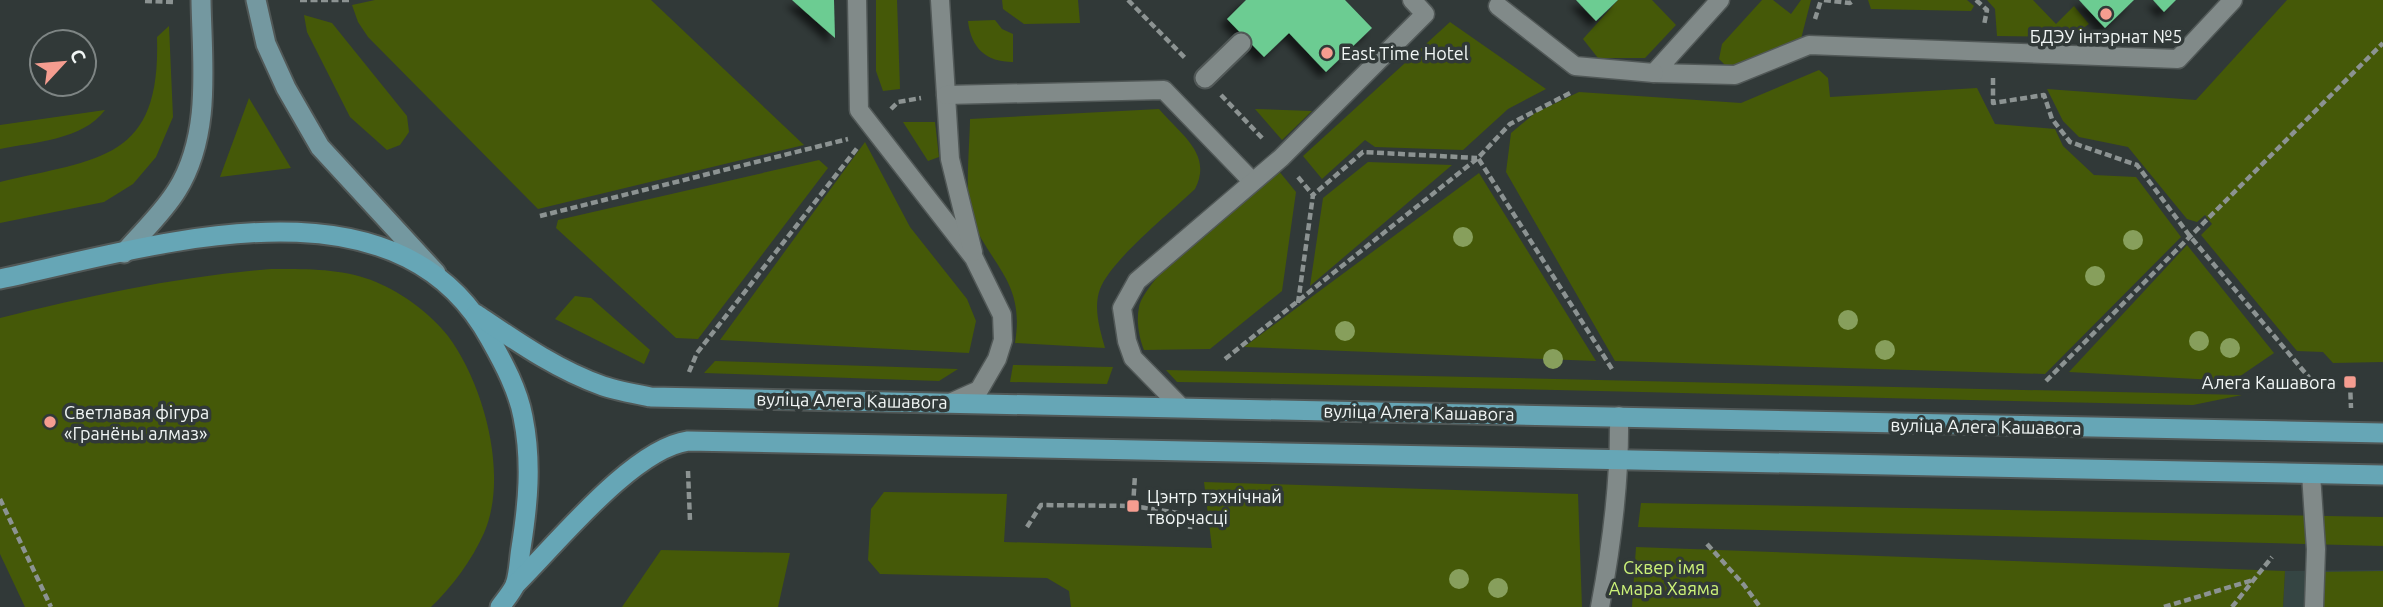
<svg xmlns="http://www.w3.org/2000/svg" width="2383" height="607" viewBox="0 0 2383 607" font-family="Ubuntu,sans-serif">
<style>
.built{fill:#354543}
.green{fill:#455908}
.building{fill:#6ccc92;filter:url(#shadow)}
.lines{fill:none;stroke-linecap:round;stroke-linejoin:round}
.service-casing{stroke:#515857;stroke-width:21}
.pedestrian-casing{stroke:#515857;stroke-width:23}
.secondary-casing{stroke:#515857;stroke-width:23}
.primary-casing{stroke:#515857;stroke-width:23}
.path{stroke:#8c9392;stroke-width:4.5;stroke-dasharray:7 3.5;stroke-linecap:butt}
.service{stroke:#818a89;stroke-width:18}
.pedestrian{stroke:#818a89;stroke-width:19}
.secondary{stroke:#7498a0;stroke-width:19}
.primary{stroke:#66a6b6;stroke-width:19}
.tree{fill:#879f5c}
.poi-dot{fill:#f59d90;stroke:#313938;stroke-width:2.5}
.labels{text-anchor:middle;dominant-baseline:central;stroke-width:7;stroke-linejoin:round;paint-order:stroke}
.poi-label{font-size:18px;fill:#f1f6f5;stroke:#313938;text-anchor:start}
.street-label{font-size:18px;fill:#f1f6f5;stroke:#313938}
.park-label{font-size:18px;fill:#cdf379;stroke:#313938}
</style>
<defs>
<filter id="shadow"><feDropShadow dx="-6" dy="6" stdDeviation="3.5" flood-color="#0009"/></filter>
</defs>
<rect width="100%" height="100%" fill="#313938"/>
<!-- built -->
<polygon class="built" points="2383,570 2383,607 2283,607 2285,571"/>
<!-- green -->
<g class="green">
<polygon points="375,0 651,0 804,145 538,209 368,37 358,22 352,5"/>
<polygon points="876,0 897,0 900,89 883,91 876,71"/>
<polygon points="1002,0 1078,0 1080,23 1024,24 1003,9"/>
<polygon points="1618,0 1652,0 1676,25 1645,58 1598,58 1583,39"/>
<polygon points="1762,0 1773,0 1791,14 1801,0 1811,0 1801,39 1737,68 1727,67 1719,59 1722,44"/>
<polygon points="1868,0 1967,0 1974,6 1971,11 1871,9"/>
<polygon points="1987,0 2033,0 2056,24 2074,6 2089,24 2070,37 1997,36 1995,9"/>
<polygon points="2287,0 2383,0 2383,362 2333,363 2323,352 2297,351 2201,235 2212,224 2205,215 2197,222 2187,219 2128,147 2079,137 2063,121 2047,89 2196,100"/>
<polygon points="304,15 332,23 407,116 409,132 400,145 387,150 350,117 307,32"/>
<path d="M995 20 1002 29 1013 34V62C986 62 971 48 968 21Z"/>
<polygon points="1450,22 1546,89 1508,109 1463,150 1375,147 1365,140 1322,179 1303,156"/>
<path d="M169 26 173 117 156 157 133 184 104 202 0 223V182C100 158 161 161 157 37Z"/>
<polygon points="1819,70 1828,78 1830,97 1977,88 1995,124 2055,129 2063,146 2094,175 2136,177 2181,237 2045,374 1615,361 1506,172 1511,133 1535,113 1579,92 1741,103"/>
<polygon points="249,98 291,168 220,177"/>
<path d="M1159 109C1181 135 1213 154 1195 189 1171 212 1111 260 1100 289 1093 308 1100 330 1105 348L1015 343C1025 283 993 268 972 220 964 202 970 141 970 119Z"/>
<polygon points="1255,109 1312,111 1282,140"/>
<path d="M105 110C83 140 34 142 0 149V125Z"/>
<polygon points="903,122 935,122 939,157 928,161"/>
<polygon points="865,142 910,227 967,299 976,321 969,353 720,340"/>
<polygon points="819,160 828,168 698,339 676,338 556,228 558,220"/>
<polygon points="1368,162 1452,165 1310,286 1323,198"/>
<path d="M1274 165 1296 192 1282 291 1210 349 1144 350C1139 337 1136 321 1139 307 1145 276 1247 191 1274 165Z"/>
<polygon points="1479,173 1596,361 1244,347"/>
<polygon points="2187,245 2274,353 2233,381 2069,372"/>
<path d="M271 269C305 269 343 268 376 282 402 293 430 313 448 336 484 384 509 476 484 533 472 560 452 587 431 607H25L0 554V318C89 296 180 276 271 269Z"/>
<polygon points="575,296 591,298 650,350 644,364 555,319"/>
<polygon points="715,361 958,369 939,381 704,373"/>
<polygon points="1013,365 1113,367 1107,384 1010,382"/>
<path d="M1166 370 2242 395 2193 405C1854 398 1515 388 1177 382Z"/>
<polygon points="1204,482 1578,494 1582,607 1071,607 1069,591 1047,578 880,574 868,560 871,509 884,492 1007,494 1004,542 1212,548"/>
<polygon points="1641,503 2383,517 2383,546 1638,527"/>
<polygon points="1636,547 2285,571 2283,607 1632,607"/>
<polygon points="661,550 790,553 778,607 622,607"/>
<polygon points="2383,571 2383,607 2318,607 2318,572"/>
</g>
<!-- building -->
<g class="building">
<polygon points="792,0 834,0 835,38"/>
<polygon points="1246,0 1345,0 1372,28 1326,72 1289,33 1264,57 1227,19"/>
<polygon points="1576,0 1618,0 1596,21"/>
<polygon points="2079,0 2134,0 2105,28"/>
<polygon points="2153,0 2176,0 2164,12"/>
</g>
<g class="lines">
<!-- service casing -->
<g class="service-casing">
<g id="service">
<polyline points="857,0 859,110 974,258 1002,315 1003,340 997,359 979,390 952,402"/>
<polyline points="940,0 950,159 973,252"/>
<polyline points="1720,0 1654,73 1735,75 1809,45 2178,59 2233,0"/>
<polyline points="1498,6 1575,66 1654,73"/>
<polyline points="946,95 1164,90 1251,180"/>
<polyline points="1181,407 1133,358 1127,341 1122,308 1137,281 1281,158 1425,14 1412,0"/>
<polyline points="2311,474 2316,549 2314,607"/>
<path d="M1600 607C1612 544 1620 480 1619 416"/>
</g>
</g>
<!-- pedestrian casing -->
<g class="pedestrian-casing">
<polyline id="pedestrian" points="1205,78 1241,43"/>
</g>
<!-- secondary casing -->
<g class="secondary-casing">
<g id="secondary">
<polyline points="256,0 266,44 286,88 320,147 436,273"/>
<path d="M124 253C141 233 163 213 177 190 212 134 202 62 201 0"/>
</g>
</g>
<!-- primary casing -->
<g class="primary-casing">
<g id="primary">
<path d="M0 279C152 247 395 166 490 339 504 364 518 390 523 417 532 462 528 504 521 548 519 560 519 574 515 585 512 592 505 600 500 607"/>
<path d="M476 314C516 341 557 370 603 386 618 391 635 394 651 397L2383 433"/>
<path d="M515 585C556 545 632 449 688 441L2383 475"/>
</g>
</g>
<!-- path -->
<g class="path">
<polyline points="300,0 350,0"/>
<polyline points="1128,0 1186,59"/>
<polyline points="1824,0 1850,3 1854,0"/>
<polyline points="1976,0 1987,10 1984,25"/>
<polyline points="145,1 174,2"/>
<polyline points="1815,19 1821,0"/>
<polyline points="1993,78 1993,103 2044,95 2052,119 2070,142 2137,165 2189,235 2312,381"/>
<polyline points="1570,93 1510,124 1478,158 1612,369"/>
<polyline points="1221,95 1264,140"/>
<polyline points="891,109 898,102 921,98"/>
<polyline points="1298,177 1313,195"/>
<polyline points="540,216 848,139"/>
<polyline points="1298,303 1313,195 1363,152 1477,158"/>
<polyline points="1225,359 1478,158"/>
<polyline points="689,372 697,353 858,147"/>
<polyline points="2046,381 2383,43"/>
<polyline points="2350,382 2351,408"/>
<polyline points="688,471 690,521"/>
<polyline points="0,499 51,607"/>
<polyline points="1133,506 1135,475"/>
<polyline points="1027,527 1041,505 1133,506 1191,515 1190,529"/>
<polyline points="1707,544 1744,585 1760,607"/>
<polyline points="2164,607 2253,580"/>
<polyline points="2232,607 2272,557"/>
</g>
<!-- service -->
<use href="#service" class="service"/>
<!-- pedestrian -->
<use href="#pedestrian" class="pedestrian"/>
<!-- secondary -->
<use href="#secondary" class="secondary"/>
<!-- primary -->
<use href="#primary" class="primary"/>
</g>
<!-- trees -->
<g class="tree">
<circle cx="1463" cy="237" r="10"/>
<circle cx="2133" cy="240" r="10"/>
<circle cx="2095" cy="276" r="10"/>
<circle cx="1848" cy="320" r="10"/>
<circle cx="1345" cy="331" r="10"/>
<circle cx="2199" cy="341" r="10"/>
<circle cx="2230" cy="348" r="10"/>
<circle cx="1885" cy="350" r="10"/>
<circle cx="1553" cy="359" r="10"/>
<circle cx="1459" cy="579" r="10"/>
<circle cx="1498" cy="588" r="10"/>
</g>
<!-- markers -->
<g class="poi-dot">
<circle cx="2106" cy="14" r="7"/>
<circle cx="1327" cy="53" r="7"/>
<rect x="2343" y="375" width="14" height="14" rx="3.5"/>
<circle cx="50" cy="422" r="7"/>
<rect x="1126" y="499" width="14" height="14" rx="3.5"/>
</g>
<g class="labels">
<!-- poi labels -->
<g class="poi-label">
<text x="2106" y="36" text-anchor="middle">БДЭУ інтэрнат №5</text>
<text x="1341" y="53">East Time Hotel</text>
<text x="2336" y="382" text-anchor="end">Алега Кашавога</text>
<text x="64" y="412">Светлавая фігура<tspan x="64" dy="21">«Гранёны алмаз»</tspan></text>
<text x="1147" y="496">Цэнтр тэхнічнай<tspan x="1147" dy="21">творчасці</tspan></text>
</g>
<!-- street labels -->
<g class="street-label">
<text transform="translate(852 400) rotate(1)">вуліца Алега Кашавога</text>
<text transform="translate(1419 412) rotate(1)">вуліца Алега Кашавога</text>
<text transform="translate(1986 426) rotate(1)">вуліца Алега Кашавога</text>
</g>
<!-- park labels -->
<g class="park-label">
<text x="1664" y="567">Сквер імя<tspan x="1664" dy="21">Амара Хаяма</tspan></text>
</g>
</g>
<!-- north arrow -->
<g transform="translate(63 63) rotate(64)"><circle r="33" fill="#313938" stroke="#7e8584" stroke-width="2"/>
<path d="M0-5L12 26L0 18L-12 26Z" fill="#f59d90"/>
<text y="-10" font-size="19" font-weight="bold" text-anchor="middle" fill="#f1f6f5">С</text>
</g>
</svg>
